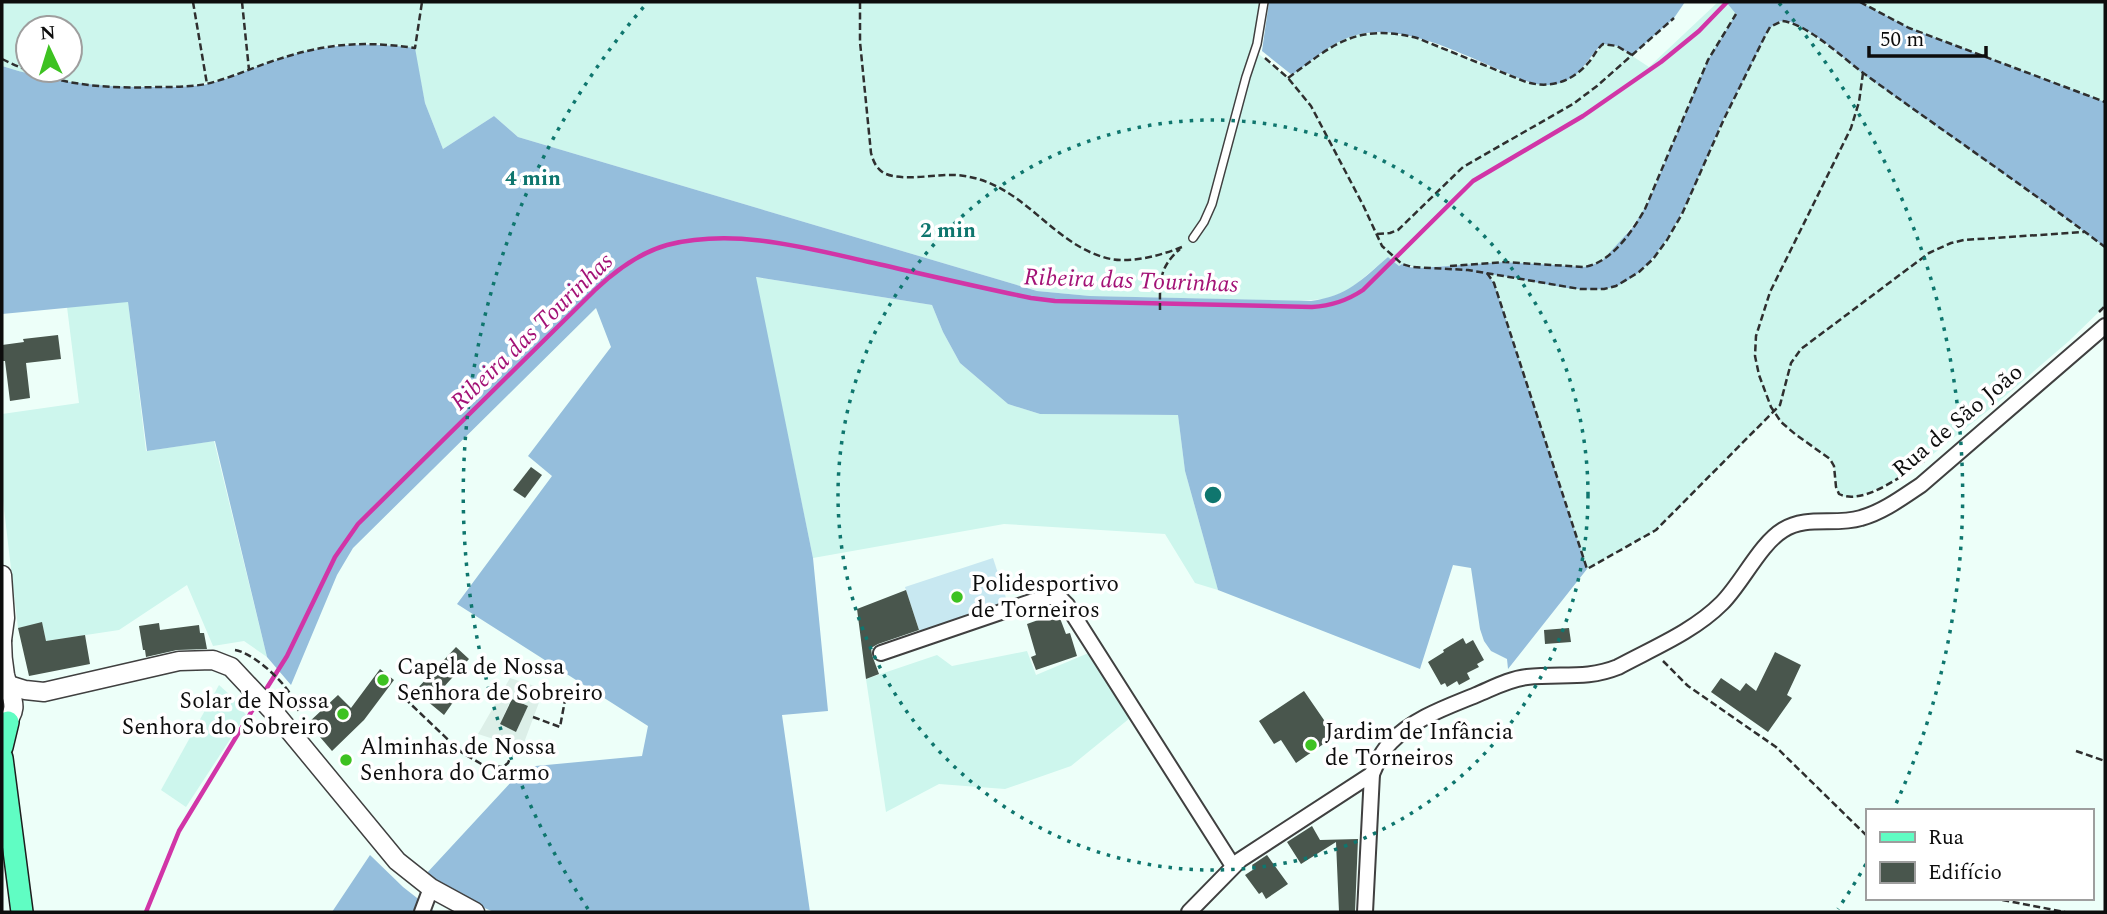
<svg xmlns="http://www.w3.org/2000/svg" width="2107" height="914" viewBox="0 0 2107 914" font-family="Spectral,serif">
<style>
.farmland{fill:#cdf6ed;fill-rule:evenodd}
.forest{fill:#95bedc}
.pitch{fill:#c8e8f1}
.plaza{fill:#dcefe8;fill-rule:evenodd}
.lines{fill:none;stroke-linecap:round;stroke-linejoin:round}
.stream{stroke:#d135a7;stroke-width:4.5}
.building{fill:#49564d}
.service-casing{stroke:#404040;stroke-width:10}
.minor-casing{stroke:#404040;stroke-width:18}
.tertiary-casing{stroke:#404040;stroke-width:21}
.primary-casing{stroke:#1e1e1e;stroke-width:24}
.path{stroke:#2f2f2f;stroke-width:2.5;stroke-dasharray:7 3.5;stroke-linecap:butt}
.service{stroke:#fff;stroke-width:7}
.minor{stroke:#fff;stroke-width:14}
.tertiary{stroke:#fff;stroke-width:18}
.primary{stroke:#60fdc3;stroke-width:21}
.ring{fill:none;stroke:#0f766e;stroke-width:3.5;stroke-dasharray:3.5 7}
.poi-dot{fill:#3dc221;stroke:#fff;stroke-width:2.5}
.labels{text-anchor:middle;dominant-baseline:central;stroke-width:7;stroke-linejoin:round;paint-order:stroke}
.street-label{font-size:23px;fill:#0d0d0d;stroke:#fff}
.poi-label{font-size:23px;fill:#0d0d0d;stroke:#fff;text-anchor:start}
.water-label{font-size:24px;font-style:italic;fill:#a31276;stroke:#fff}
.centre{fill:#0f766e;stroke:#fff;stroke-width:3.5}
.ring-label{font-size:21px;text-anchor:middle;font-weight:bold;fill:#0f766e;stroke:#fff;stroke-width:7;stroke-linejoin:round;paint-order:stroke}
</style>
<rect width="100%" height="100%" fill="#edfff9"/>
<!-- farmland -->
<g class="farmland">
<path d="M2 2H1264L1255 51 1288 78 1331 46 1344 39 1360 34 1388 33 1417 38 1532 84 1569 79 1587 64 1603 44 1617 46 1649 67 1718 2H1726L1736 14 1708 60 1645 209 1617 246 1601 262 1584 267 1504 262 1419 268 1402 264 1399 266 1388 257 1348 291 1324 299 1299 301 1090 296 1037 291 518 137 494 116 443 149 425 103 414 48 373 43 332 45 279 59 217 81 189 86 105 87 65 82 35 76 2 66ZM28 28H70V70H28Z"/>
<polygon points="1860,2 2105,2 2105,102 1909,28"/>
<polygon points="1782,21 1799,26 1810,33 1863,73 2105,247 2105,306 2069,341 1990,409 1923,462 1886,485 1855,498 1845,497 1839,494 1836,487 1834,466 1830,459 1795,434 1781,422 1774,412 1656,530 1587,569 1494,283 1487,273 1580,289 1604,289 1616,286 1639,272 1653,259 1682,214 1724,119 1765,36 1770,27"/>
<polygon points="755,277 932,305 943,332 960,363 1008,404 1040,414 1178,415 1185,471 1218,590 1195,583 1165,534 1004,524 813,558"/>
<polygon points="128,301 146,451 214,441 267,657 244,641 213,646 187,585 119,630 46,641 42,623 18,628 2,492 2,414 79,403 67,307"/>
<polygon points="1027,651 1036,675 1091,652 1130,718 1071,766 1005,789 939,784 886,812 866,679 937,655 952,666"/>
<polygon points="219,685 231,696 246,715 186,807 161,790"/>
</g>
<!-- forest -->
<g class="forest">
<path d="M1269 2H1685L1674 18 1632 55 1617 46 1603 44C1587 57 1583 76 1560 83 1542 89 1525 81 1509 74 1462 55 1396 17 1345 39 1326 47 1309 63 1292 75L1262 51Z"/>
<path d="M1726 2H1860L1909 28 2105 102V247C2026 188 1945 133 1865 75 1845 60 1813 29 1790 22 1778 18 1771 26 1765 36 1752 65 1736 93 1722 122 1700 170 1664 283 1603 289 1565 293 1525 277 1487 274L1494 283 1587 569 1508 669 1507 659 1491 651 1484 641 1480 629 1471 568 1453 565 1420 669 1218 590 1185 471 1178 415 1040 414 1008 404 960 363 943 332 932 305 756 277 813 558 828 711 782 715 810 912H494L470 902 426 874 525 767 642 756 648 726 457 604 552 476 528 456 611 347 596 308 353 548 337 575 291 685 267 657 215 441 147 451 128 302 2 314V66C52 82 102 88 154 87 170 87 186 87 202 85 225 81 246 70 268 63 321 44 358 41 415 48L425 103 443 149 494 116 518 137 1037 291 1090 296 1311 301C1348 296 1361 280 1388 257L1399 266 1402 264 1408 267 1419 268 1504 262 1584 267 1601 262 1632 228 1648 203 1708 60 1736 14Z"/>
<polygon points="370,855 403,887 435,912 332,912"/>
</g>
<!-- pitch -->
<polygon class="pitch" points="993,558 1008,604 920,633 905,587"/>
<!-- plaza -->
<path class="plaza" d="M510 678 544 689 522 748 478 734ZM511 699 528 706 516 732 500 724Z"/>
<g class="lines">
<!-- stream -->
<g class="stream">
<path d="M263 694 287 656 335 557 358 524 595 290C616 270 639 253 667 245 734 228 803 247 869 262 923 274 977 287 1031 298L1055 301 1312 307C1331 306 1348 300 1363 290L1473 181 1583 116 1661 62 1699 31 1727 2"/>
<polyline points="146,912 179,831 258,701"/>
</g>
</g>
<!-- building -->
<g class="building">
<polygon points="58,335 61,359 26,363 30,398 10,401 5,361 2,361 2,345 24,342 23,339"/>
<polygon points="531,467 542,475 525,498 513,490"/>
<polygon points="906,590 919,630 878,644 871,648 872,655 879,674 866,679 857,609"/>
<polygon points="1058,613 1066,634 1070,633 1077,656 1036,670 1031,657 1036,655 1027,624"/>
<polygon points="42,622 46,641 85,635 90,664 29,676 18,628"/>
<polygon points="159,623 160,630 199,625 200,633 204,633 207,649 177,650 146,657 145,650 143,650 139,626"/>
<polygon points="1569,628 1571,642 1545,644 1544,630"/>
<polygon points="1463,638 1466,644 1473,640 1484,660 1477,664 1479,667 1467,673 1470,679 1459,685 1457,681 1447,687 1445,683 1441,685 1428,662 1444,652 1443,650"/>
<polygon points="456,647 469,659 442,689 456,698 444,715 415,691"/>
<polygon points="1775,652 1801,665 1787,695 1792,698 1768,732 1711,692 1721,678 1740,691 1746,683 1756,691"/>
<polygon points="380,669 394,680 364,720 332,751 308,723 338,695 351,708"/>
<polygon points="1304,691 1335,736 1296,763 1281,740 1274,744 1259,721"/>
<polygon points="512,699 528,706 516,732 500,724"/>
<polygon points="1312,826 1320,840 1358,839 1355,912 1339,912 1336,842 1301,864 1287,842"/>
<polygon points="1267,855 1288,884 1266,899 1262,892 1259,894 1245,875 1254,869 1252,865"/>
</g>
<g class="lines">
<!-- service casing -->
<g class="service-casing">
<polyline id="service" points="1193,238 1204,222 1212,204 1246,77 1257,44 1264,2"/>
</g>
<!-- minor casing -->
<g class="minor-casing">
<g id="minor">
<polyline points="881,653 1045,597 1059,597 1067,605 1233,866"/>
<path d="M1372 774C1377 762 1382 751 1391 742 1414 718 1447 707 1476 695 1493 688 1509 679 1527 677 1560 673 1586 680 1618 667 1653 648 1693 632 1722 603 1742 583 1760 544 1783 530 1807 515 1835 526 1861 518 1883 512 1903 497 1921 485L2105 326"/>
<polyline points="422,912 431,888"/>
<polyline points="1189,912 1240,860 1372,774 1365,912"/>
</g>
</g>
<!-- tertiary casing -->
<g class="tertiary-casing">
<g id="tertiary">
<polyline points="2,575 5,618 2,640"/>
<path d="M2 641C2 653 3 664 5 675 11 699 22 707 2 728"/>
<polyline points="9,685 25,690 44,692 179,661 213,660 231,667 279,718 397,861 431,888 475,912"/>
</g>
</g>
<!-- primary casing -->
<g class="primary-casing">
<g id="primary">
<polyline points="2,747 8,722"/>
<polyline points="2,758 22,912"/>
</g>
</g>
<!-- path -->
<g class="path">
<polyline points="193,2 207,84"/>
<polyline points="242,2 249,70"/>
<path d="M860 2V42L871 153C873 160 875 166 881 171 896 183 935 174 955 175 1021 179 1047 240 1103 257 1127 265 1159 256 1182 247"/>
<polyline points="1860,2 1909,28 2105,102"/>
<path d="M1265 58 1288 78 1311 106 1363 205 1382 246 1402 264 1412 267 1468 270 1580 289H1604L1616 286 1639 272 1653 259 1667 240 1682 214 1724 119 1765 36 1770 27 1782 21C1807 23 1845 60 1866 75 1946 133 2027 188 2105 247"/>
<path d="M2 59C54 85 100 89 158 87 174 87 190 87 206 84 227 79 247 70 267 63 321 44 358 40 415 48L422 2"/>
<path d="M1863 73 1859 102 1851 128 1770 292 1756 336 1755 356 1759 375 1771 407 1781 422 1795 434 1830 459 1834 466 1836 487 1839 494C1863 506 1903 475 1924 461"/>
<path d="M1288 78C1334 44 1356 23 1417 38L1526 82C1550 89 1572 82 1589 62 1594 56 1597 49 1603 44L1617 46 1632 55"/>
<polyline points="1377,234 1390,233 1398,230 1463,167 1573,104 1597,86 1674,18"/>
<path d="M1450 266 1504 262 1584 267C1611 263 1632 232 1645 209L1708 60 1736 14"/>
<polyline points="1487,273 1494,283 1587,569 1656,530 1780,405 1791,363 1801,349 1929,253 1951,243 1964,240 2084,232"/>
<path d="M1160 310C1160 283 1158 268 1180 249"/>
<polyline points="2099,312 2105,306"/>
<path d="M235 650C256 653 298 693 299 714"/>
<polyline points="1663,661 1688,686 1776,747 1867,836"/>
<polyline points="397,691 461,752 483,765 503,767 508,763 515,746"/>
<polyline points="533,717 560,727 565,700 571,686"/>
<polyline points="2076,751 2105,761"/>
<polyline points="1992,898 2065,912"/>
</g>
<!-- service -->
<use href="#service" class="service"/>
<!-- minor -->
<use href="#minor" class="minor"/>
<!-- tertiary -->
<use href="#tertiary" class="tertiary"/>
<!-- primary -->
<use href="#primary" class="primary"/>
</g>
<!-- distance rings -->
<g class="ring">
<circle cx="1213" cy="495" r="375"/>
<path d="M1866 864A750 750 0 0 1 1838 909M588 909A750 750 0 0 1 647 3M1779 3A750 750 0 0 1 1895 806"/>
</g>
<!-- markers -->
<g class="poi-dot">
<circle cx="957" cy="597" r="7"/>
<circle cx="383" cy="680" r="7"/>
<circle cx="343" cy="714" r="7"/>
<circle cx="1311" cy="745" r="7"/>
<circle cx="346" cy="760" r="7"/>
</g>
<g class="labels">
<!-- street labels -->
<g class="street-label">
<text transform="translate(1958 421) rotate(-40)">Rua de São João</text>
</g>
<!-- poi labels -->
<g class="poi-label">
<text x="971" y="584">Polidesportivo<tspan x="971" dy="26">de Torneiros</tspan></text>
<text x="397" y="667">Capela de Nossa<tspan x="397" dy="26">Senhora de Sobreiro</tspan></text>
<text x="329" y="701" text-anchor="end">Solar de Nossa<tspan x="329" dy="26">Senhora do Sobreiro</tspan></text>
<text x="1325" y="732">Jardim de Infância<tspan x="1325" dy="26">de Torneiros</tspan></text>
<text x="360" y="747">Alminhas de Nossa<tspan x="360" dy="26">Senhora do Carmo</tspan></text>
</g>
<!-- water labels -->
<g class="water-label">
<text transform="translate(1131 281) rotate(2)">Ribeira das Tourinhas</text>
<text transform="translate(532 332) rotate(-44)">Ribeira das Tourinhas</text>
</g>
</g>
<circle cx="1213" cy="495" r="10" class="centre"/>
<g class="ring-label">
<text x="533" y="185">4 min</text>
<text x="948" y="237">2 min</text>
</g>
<!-- border -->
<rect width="2107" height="914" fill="none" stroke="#0d0d0d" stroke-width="7"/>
<!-- legend -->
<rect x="1866" y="809" width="228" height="91" fill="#ffffff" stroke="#9e9e9e" stroke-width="2"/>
<rect x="1880" y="832" width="35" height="10" fill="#60fdc3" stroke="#9e9e9e" stroke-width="2"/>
<text x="1928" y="844" font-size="21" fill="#0d0d0d">Rua</text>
<rect x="1880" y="862" width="35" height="21" fill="#49564d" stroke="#9e9e9e" stroke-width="2"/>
<text x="1928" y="879" font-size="21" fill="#0d0d0d">Edifício</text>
<!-- north arrow -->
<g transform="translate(49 49) rotate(356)"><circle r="33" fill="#ffffff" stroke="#9e9e9e" stroke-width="2"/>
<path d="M0-5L12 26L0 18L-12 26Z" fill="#3dc221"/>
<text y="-10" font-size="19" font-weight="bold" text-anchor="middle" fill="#0d0d0d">N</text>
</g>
<!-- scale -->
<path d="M1869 46v10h117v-10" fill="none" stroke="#0d0d0d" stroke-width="3.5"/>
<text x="1880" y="46" font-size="21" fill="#0d0d0d" stroke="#ffffff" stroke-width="5" paint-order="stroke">50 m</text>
</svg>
